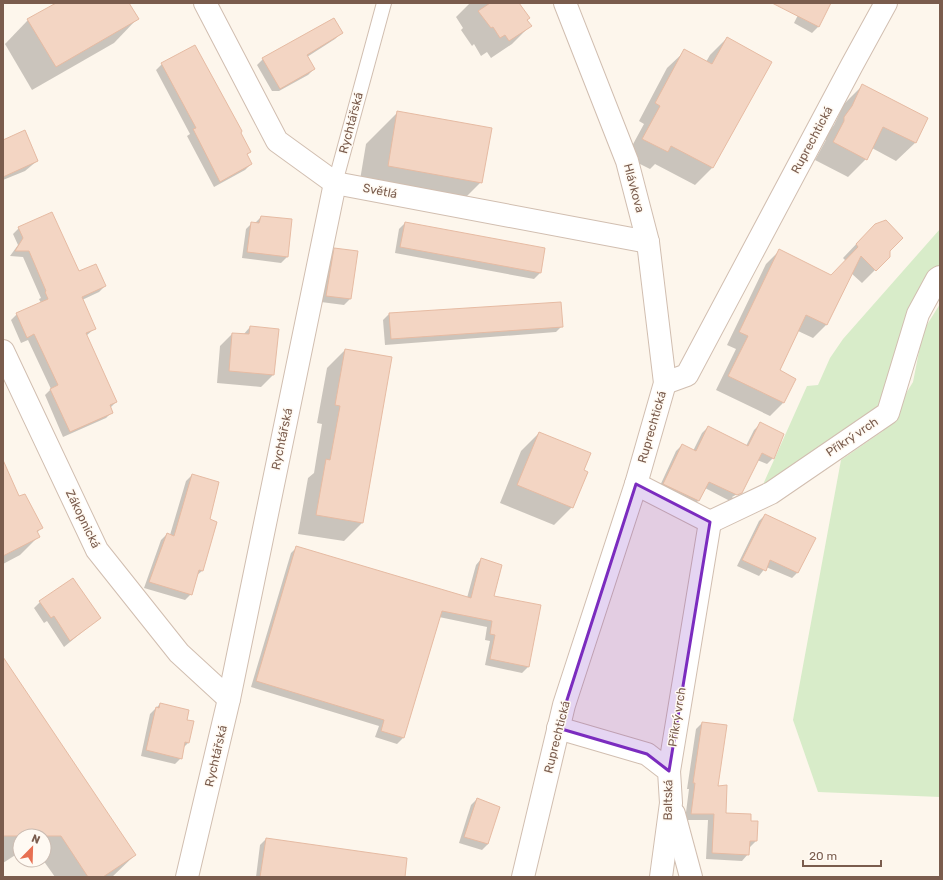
<svg xmlns="http://www.w3.org/2000/svg" width="943" height="880" viewBox="0 0 943 880" font-family="Rubik,sans-serif">
<style>
.green{fill:#d8ecc9}
.shadow{fill:#0003}
.building{fill:#f3d5c3;stroke:#e6bba3}
.lines{fill:none;stroke-linecap:round;stroke-linejoin:round}
.service-casing{stroke:#d1beb0;stroke-width:16}
.minor-casing{stroke:#d1beb0;stroke-width:24}
.service{stroke:#fff;stroke-width:14}
.minor{stroke:#fff;stroke-width:22}
.marked{fill:#7b2cbf;fill-opacity:0.2;stroke:#7b2cbf;stroke-width:3;stroke-linejoin:round}
.labels{text-anchor:middle;dominant-baseline:central;stroke-width:3;stroke-linejoin:round;paint-order:stroke}
.street-label{font-size:12px;fill:#7a5c4d;stroke:#fffaf3}
</style>
<rect width="100%" height="100%" fill="#fdf6ec"/>
<!-- green -->
<g class="green">
<polygon points="940,229 940,269 889,393 870,419 761,489 807,386 818,385 830,358 843,339"/>
<polygon points="940,304 940,797 818,792 793,720 841,460 883,431 913,382 923,331"/>
</g>
<!-- shadow -->
<g class="shadow">
<polygon points="58,3 128,3 137,19 114,43 32,90 5,44 28,20"/>
<polygon points="470,3 518,3 530,26 512,44 491,58 487,52 481,56 474,44 472,46 461,30 463,28 456,17"/>
<polygon points="804,3 830,3 818,27 812,33 794,23"/>
<polygon points="341,33 335,39 307,57 314,69 308,75 279,91 272,91 257,65 263,59"/>
<polygon points="727,38 771,62 712,168 695,185 655,164 650,169 626,157 644,124 639,121 667,68 685,51 706,62 710,55"/>
<polygon points="162,64 250,152 246,155 251,164 245,170 214,187 187,136 190,134 156,70"/>
<polygon points="862,86 927,118 915,143 896,161 872,148 866,159 848,177 815,160 826,140 826,136 834,125 844,104"/>
<polygon points="398,112 481,182 449,214 357,198 366,144"/>
<polygon points="3,141 37,161 25,171 3,180"/>
<polygon points="261,217 291,220 287,257 281,263 242,258 246,229 252,223 255,223"/>
<polygon points="405,223 544,249 540,273 534,279 395,253 399,229"/>
<polygon points="19,228 78,273 105,286 99,292 82,300 94,329 86,336 116,402 110,408 112,412 106,418 63,437 45,395 51,389 28,340 21,343 11,320 17,314 41,303 39,299 41,298 23,257 10,256 18,245 13,234"/>
<polygon points="862,238 889,250 889,256 862,283 851,273 826,325 813,338 798,331 778,371 795,379 783,403 770,416 716,390 736,349 727,345 766,264 779,251 831,276 846,261 843,258"/>
<polygon points="335,249 357,252 350,299 344,305 321,302 329,255"/>
<polygon points="389,314 562,326 556,332 385,345 383,320"/>
<polygon points="250,327 273,375 261,387 217,383 220,346 232,334 243,335"/>
<polygon points="345,350 391,357 362,523 344,541 298,534 308,478 314,473 322,424 317,423 327,368"/>
<polygon points="760,424 773,458 767,464 757,460 741,492 739,495 739,493 732,497 733,498 737,496 735,499 730,501 705,488 699,500 693,506 658,490 676,451 682,445 693,451 702,433 708,427 746,446 754,430"/>
<polygon points="539,433 583,471 572,507 554,525 500,503 521,451"/>
<polygon points="192,475 209,520 202,571 196,576 191,594 185,600 144,588 161,540 167,534 170,535 186,481"/>
<polygon points="3,499 41,528 37,533 39,536 20,555 3,564"/>
<polygon points="765,515 798,572 792,578 766,567 759,576 737,566 759,521"/>
<polygon points="297,547 467,598 476,565 481,559 493,597 528,667 522,673 485,665 490,641 485,640 487,627 439,617 403,738 397,744 375,737 379,726 251,687 291,553"/>
<polygon points="40,602 99,618 64,647 47,621 44,623 34,608"/>
<polygon points="3,663 135,855 112,877 55,877 43,860 44,836 20,836 20,852 3,863"/>
<polygon points="160,704 186,721 188,743 183,748 181,758 175,764 141,756 150,714"/>
<polygon points="702,723 717,787 725,814 750,821 756,841 750,847 748,847 748,854 742,861 706,859 708,820 685,820 689,789 687,789 696,729"/>
<polygon points="477,799 488,844 482,850 459,843 471,805"/>
<polygon points="266,839 404,877 256,877 260,845"/>
</g>
<!-- building -->
<g class="building">
<polygon points="56,3 129,3 139,19 56,67 27,19"/>
<polygon points="490,3 519,3 530,18 527,20 532,26 509,41 505,35 500,38 493,27 491,28 478,11"/>
<polygon points="772,3 831,3 819,27"/>
<polygon points="334,18 343,33 307,55 315,69 280,89 262,58"/>
<polygon points="727,37 772,62 713,168 671,146 668,152 642,139 660,106 655,103 684,49 712,64"/>
<polygon points="195,45 242,131 241,133 251,152 247,154 252,164 220,182 193,129 196,128 161,63"/>
<polygon points="862,84 928,118 916,143 883,127 867,160 833,142 844,121 844,117 852,106"/>
<polygon points="397,111 492,128 482,183 388,166"/>
<polygon points="25,130 38,161 3,177 3,140"/>
<polygon points="52,212 79,271 96,264 106,286 82,297 96,329 86,333 117,402 110,405 113,413 70,432 50,389 58,385 34,334 27,338 16,313 48,299 45,292 46,291 29,251 15,251 23,238 18,227"/>
<polygon points="261,216 292,219 288,257 247,252 251,222 259,223"/>
<polygon points="886,220 903,238 890,251 890,257 876,271 861,256 827,325 806,315 780,370 796,379 784,403 728,376 748,336 739,332 779,249 831,275 858,247 856,244 875,224"/>
<polygon points="405,222 545,248 541,273 400,247"/>
<polygon points="334,248 358,251 351,299 326,296"/>
<polygon points="561,302 563,327 391,339 389,313"/>
<polygon points="250,326 279,329 274,375 229,371 232,333 249,334"/>
<polygon points="345,349 392,357 363,523 316,515 326,459 330,460 340,406 335,405"/>
<polygon points="760,422 784,434 774,459 762,453 742,493 737,495 709,482 699,501 663,484 682,444 696,451 708,426 748,446"/>
<polygon points="539,432 591,453 584,470 588,472 573,508 517,485"/>
<polygon points="3,460 19,496 25,494 43,528 37,531 40,537 3,556"/>
<polygon points="192,474 219,482 210,519 217,522 203,571 199,570 192,595 149,582 167,533 174,536"/>
<polygon points="765,514 816,538 798,573 770,560 766,571 742,560"/>
<polygon points="296,546 471,598 481,558 502,565 494,596 541,605 529,667 490,659 495,635 490,634 492,621 442,611 404,738 381,731 384,720 256,681"/>
<polygon points="73,578 101,618 70,641 54,616 51,618 39,601"/>
<polygon points="3,657 136,855 103,877 88,877 61,836 3,836"/>
<polygon points="160,703 189,710 187,720 194,721 189,743 185,742 182,759 146,750 156,707 159,708"/>
<polygon points="702,722 727,725 718,786 727,785 726,813 751,814 751,821 758,821 757,841 750,841 749,855 712,853 714,814 691,814 695,783 693,783"/>
<polygon points="477,798 500,807 488,844 464,837"/>
<polygon points="266,838 407,858 405,877 260,877"/>
</g>
<g class="lines">
<!-- service casing -->
<g class="service-casing">
<polyline id="service" points="335,183 384,3"/>
</g>
<!-- minor casing -->
<g class="minor-casing">
<g id="minor">
<polyline points="205,3 277,141 335,183 648,242"/>
<polyline points="3,351 97,550 179,653 229,699"/>
<polyline points="665,383 687,375 852,65 886,3"/>
<polyline points="636,484 710,522 669,771"/>
<polyline points="710,522 771,493 888,413 918,314 937,279 940,277"/>
<polyline points="558,728 647,754 669,771 671,803 661,877"/>
<polyline points="674,814 691,877"/>
<polyline points="187,877 229,699 335,183"/>
<polyline points="523,877 564,705 636,484 665,383 648,242 627,161 565,3"/>
</g>
</g>
<!-- service -->
<use href="#service" class="service"/>
<!-- minor -->
<use href="#minor" class="minor"/>
</g>
<!-- marked area -->
<path class="marked" d="M636 484 710 522 669 771 647 754 558 728Z"/>
<g class="labels">
<!-- street labels -->
<g class="street-label">
<text transform="translate(351 123) rotate(-75)">Rychtářská</text>
<text transform="translate(812 140) rotate(-62)">Ruprechtická</text>
<text transform="translate(634 188) rotate(75)">Hlávkova</text>
<text transform="translate(380 191) rotate(11)">Světlá</text>
<text transform="translate(652 427) rotate(-74)">Ruprechtická</text>
<text transform="translate(852 437) rotate(-34)">Příkrý vrch</text>
<text transform="translate(282 439) rotate(-78)">Rychtářská</text>
<text transform="translate(83 519) rotate(64)">Zákopnická</text>
<text transform="translate(677 717) rotate(-81)">Příkrý vrch</text>
<text transform="translate(557 737) rotate(-76)">Ruprechtická</text>
<text transform="translate(216 756) rotate(-77)">Rychtářská</text>
<text transform="translate(668 800) rotate(-89)">Baltská</text>
</g>
</g>
<!-- border -->
<rect width="943" height="880" fill="none" stroke="#7a5c4d" stroke-width="8"/>
<!-- north arrow -->
<g transform="translate(32 848) rotate(23)"><circle r="19" fill="#fffaf3" stroke="#cabbb1"/>
<path d="M0-3L7 15L0 10L-7 15Z" fill="#e76f51"/>
<text y="-6" font-size="11" font-weight="bold" text-anchor="middle" fill="#7a5c4d">N</text>
</g>
<!-- scale -->
<path d="M803 860v6h78v-6" fill="none" stroke="#7a5c4d" stroke-width="2"/>
<text x="809" y="860" font-size="12" fill="#7a5c4d" stroke="#fffaf3" stroke-width="3" paint-order="stroke">20 m</text>
</svg>
